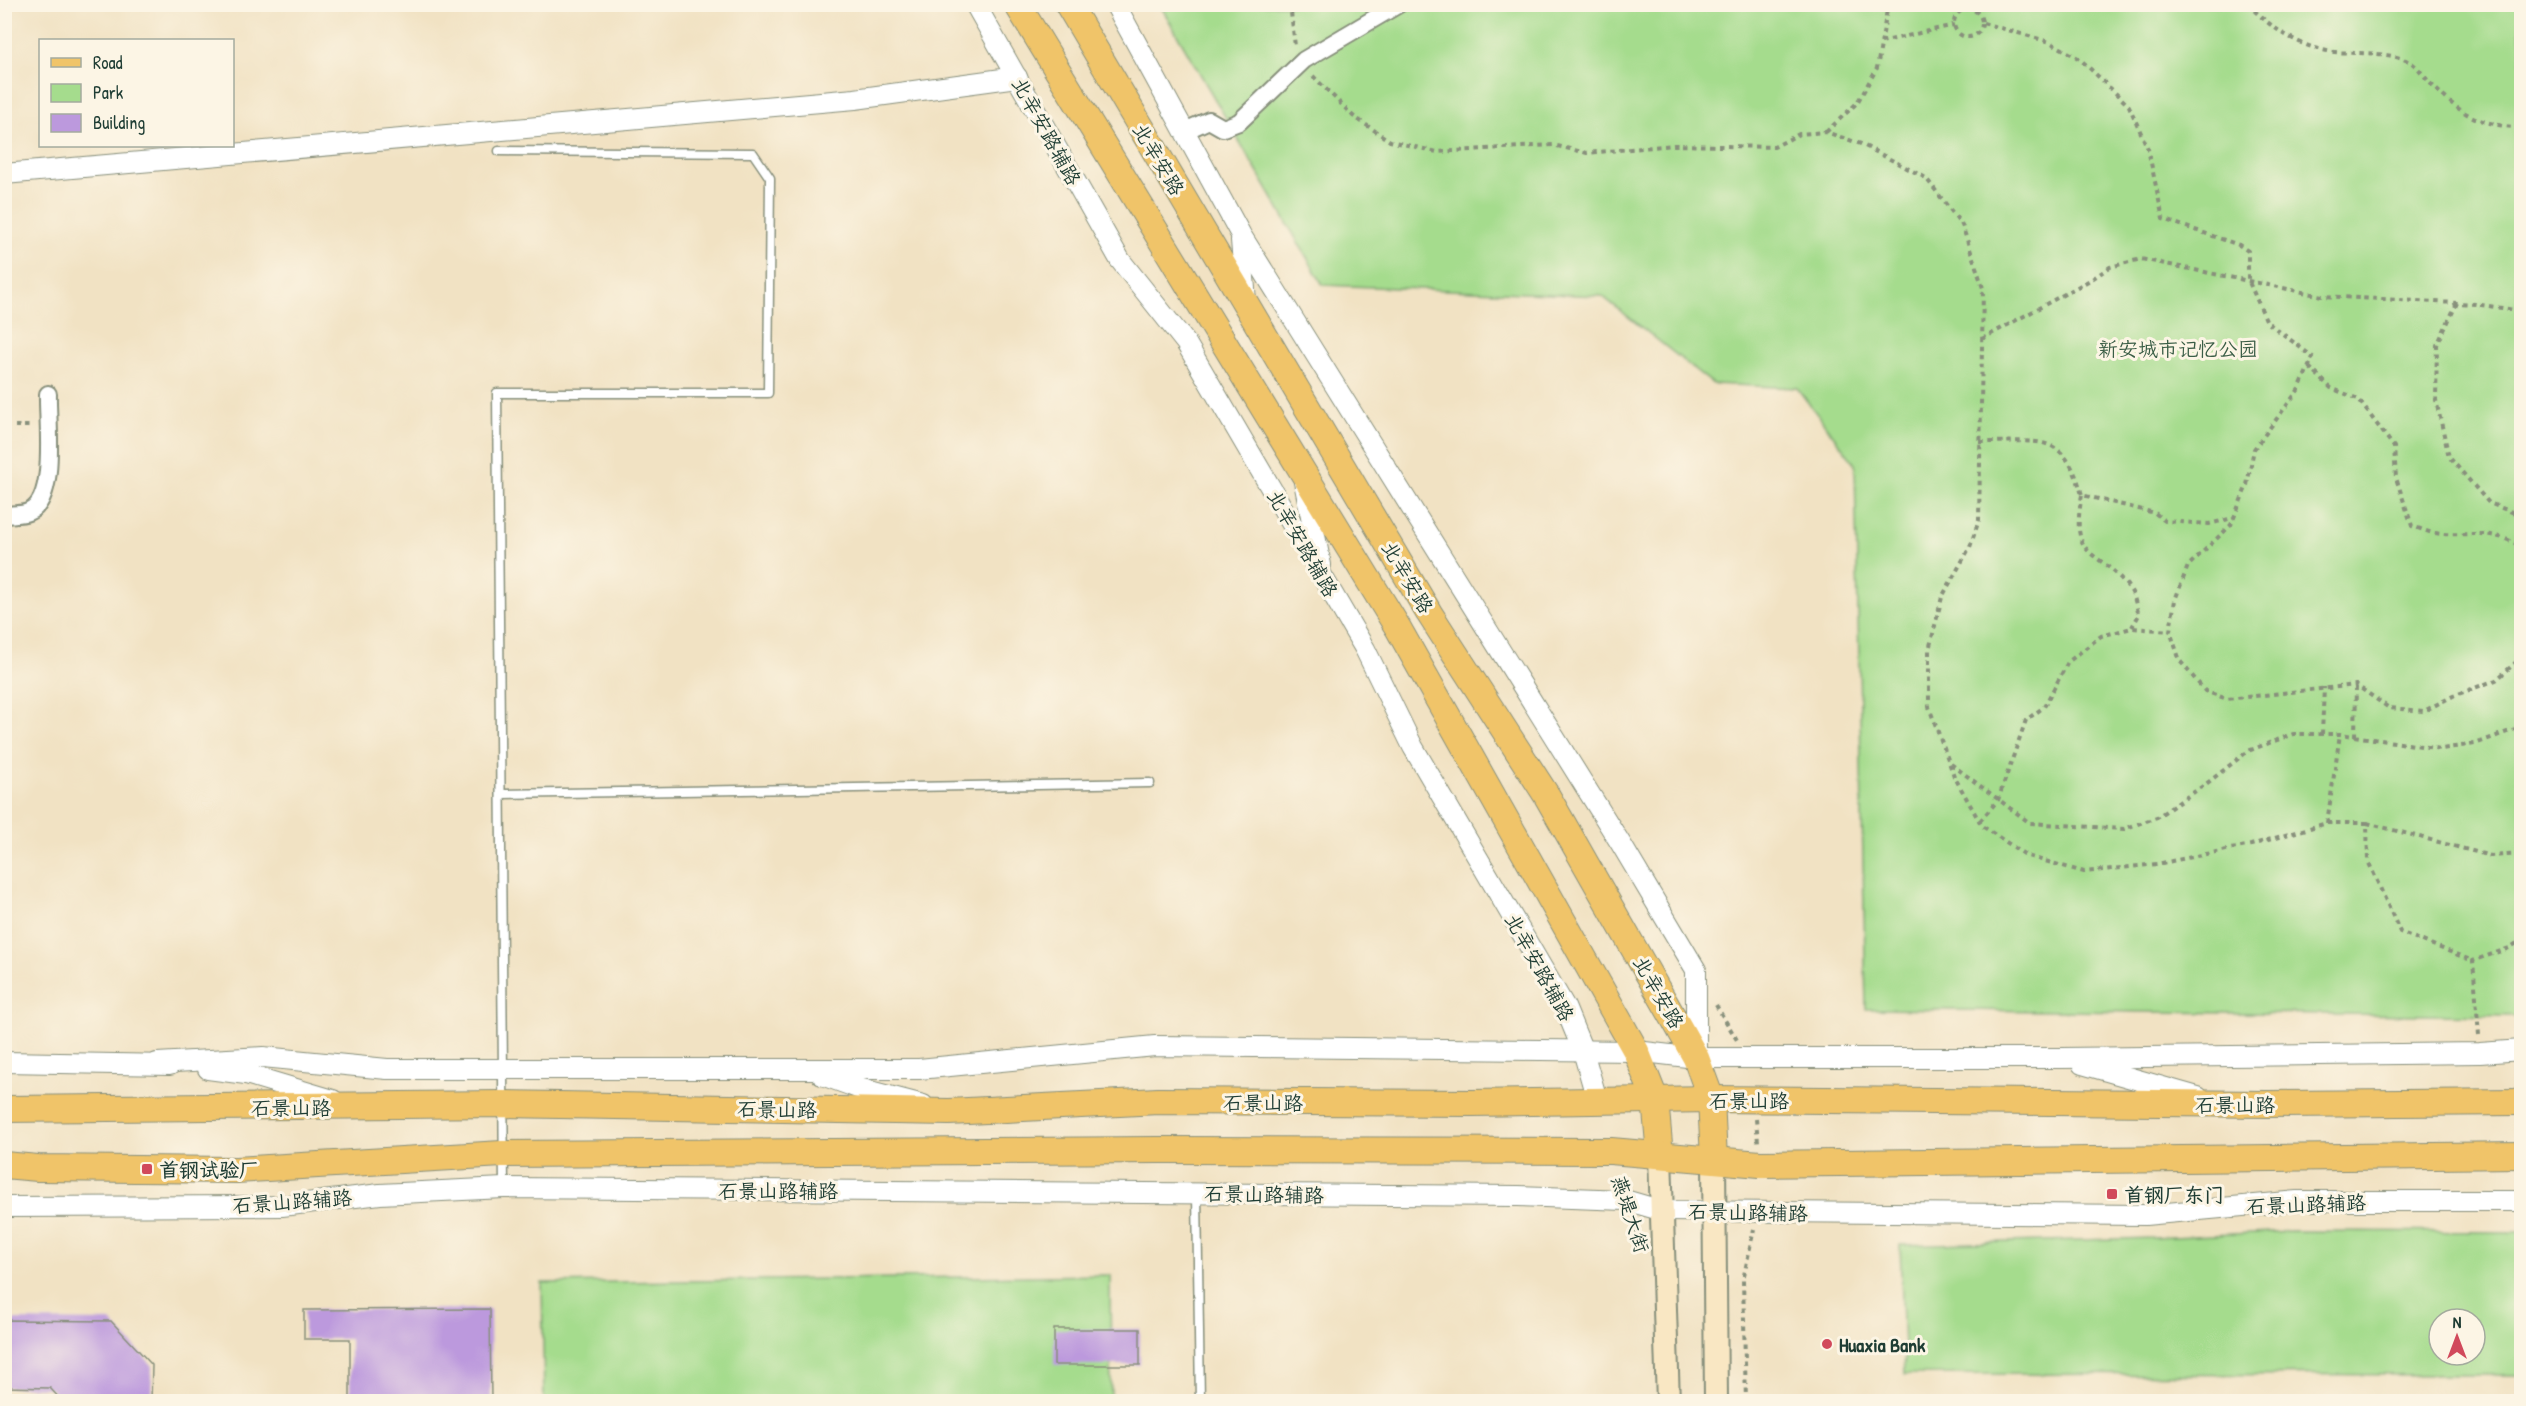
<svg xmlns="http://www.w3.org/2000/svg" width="2526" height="1406" viewBox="0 0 2526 1406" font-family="'Patrick Hand','LXGW WenKai TC',sans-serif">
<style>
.green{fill:#a5dc8d;stroke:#628c60;stroke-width:1.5;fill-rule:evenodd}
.building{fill:#bc99dd}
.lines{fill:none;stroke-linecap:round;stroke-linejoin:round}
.service-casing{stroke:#88907c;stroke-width:11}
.minor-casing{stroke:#88907c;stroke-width:20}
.tertiary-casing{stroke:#88907c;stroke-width:22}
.secondary-casing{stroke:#88907c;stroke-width:26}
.primary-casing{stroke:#88907c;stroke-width:28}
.path{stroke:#88907c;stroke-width:4;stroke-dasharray:4.5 4.5;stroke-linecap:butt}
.service{stroke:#fff;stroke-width:8}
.minor{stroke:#fff;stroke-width:16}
.tertiary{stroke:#fff;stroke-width:20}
.secondary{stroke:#f9e7c3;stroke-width:22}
.primary{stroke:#f0c469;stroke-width:26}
.poi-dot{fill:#d1495b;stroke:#fcf5e5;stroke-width:2}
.labels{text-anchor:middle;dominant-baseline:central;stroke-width:6;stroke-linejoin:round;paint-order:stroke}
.street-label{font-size:20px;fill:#1f3d34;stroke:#fcf5e5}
.park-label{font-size:20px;fill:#3a5d46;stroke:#fcf5e5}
.poi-label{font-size:20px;font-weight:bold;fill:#1f3d34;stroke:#fcf5e5;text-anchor:start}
</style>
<rect width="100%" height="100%" fill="#fcf5e5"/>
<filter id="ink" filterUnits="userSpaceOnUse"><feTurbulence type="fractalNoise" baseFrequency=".0167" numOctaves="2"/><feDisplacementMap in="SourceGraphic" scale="12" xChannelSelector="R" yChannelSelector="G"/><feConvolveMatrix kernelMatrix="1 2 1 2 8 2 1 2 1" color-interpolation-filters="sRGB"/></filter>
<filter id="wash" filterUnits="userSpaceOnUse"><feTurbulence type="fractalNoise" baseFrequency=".008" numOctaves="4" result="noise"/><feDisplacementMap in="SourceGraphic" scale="24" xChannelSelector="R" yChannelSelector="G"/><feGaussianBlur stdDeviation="1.35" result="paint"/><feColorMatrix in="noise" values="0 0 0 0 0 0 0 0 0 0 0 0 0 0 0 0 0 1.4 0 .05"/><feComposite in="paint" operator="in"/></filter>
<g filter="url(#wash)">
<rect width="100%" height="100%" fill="#f1e2c3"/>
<!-- green -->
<g class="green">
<polygon points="1160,5 2521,5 2521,1016 1866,1009 1855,464 1797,388 1713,384 1602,296 1323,285"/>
<path d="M2291 1231 2521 1232V1375L1905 1374 1900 1245 2154 1238ZM2439 1319H2475V1355H2439Z"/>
<polygon points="1110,1275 1111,1401 544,1401 542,1283"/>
</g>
<g id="blocks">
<!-- building -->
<g class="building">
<polygon points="490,1309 491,1402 350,1402 350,1339 304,1339 304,1310"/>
<polygon points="4,1320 111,1321 152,1365 151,1402 63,1402 50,1388 4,1387"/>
<rect x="1054" y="1329" width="86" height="36"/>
</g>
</g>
</g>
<g filter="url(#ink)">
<use href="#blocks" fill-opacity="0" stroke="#88907c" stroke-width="1.5"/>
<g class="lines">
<!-- service casing -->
<g class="service-casing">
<g id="service">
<polyline points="499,151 753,153 770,178 768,393 497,393 504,1187"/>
<polyline points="501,794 1150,783"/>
<polyline points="1197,1193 1200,1402"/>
</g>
</g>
<!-- minor casing -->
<g class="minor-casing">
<g id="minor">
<polyline points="1185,131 1209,120 1223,128 1239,122 1304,60 1399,4"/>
<path d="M4 515C11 514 21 515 28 512 58 501 47 421 48 394"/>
</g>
</g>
<!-- tertiary casing -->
<g class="tertiary-casing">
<g id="tertiary">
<polyline points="975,4 1120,260 1186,343 1365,649 1413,747 1565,1007 1583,1051 1597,1100"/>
<polyline points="1115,4 1241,235 1621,844 1696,970 1696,1058"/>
<polyline points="4,174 855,99 1017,77"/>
<polyline points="1241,240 1246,301"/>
<polyline points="1304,482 1321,565"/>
<polyline points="4,1062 170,1065"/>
<polyline points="157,1063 263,1057 387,1069 919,1069 1155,1046 1636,1051 1696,1058 2062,1058 2480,1053 2522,1050"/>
<polyline points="2082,1064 2198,1097"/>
<polyline points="208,1069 246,1074 333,1100"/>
<polyline points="822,1075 858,1088 923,1105"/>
<polyline points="4,1207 282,1206 380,1194 504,1188 1518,1196 1625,1200 1663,1211 2145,1215 2297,1201 2522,1201"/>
</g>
</g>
<!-- secondary casing -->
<g class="secondary-casing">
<g id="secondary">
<polyline points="1660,1155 1668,1402"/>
<polyline points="1714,1159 1716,1402"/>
</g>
</g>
<!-- primary casing -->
<g class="primary-casing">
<g id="primary">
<polyline points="1017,4 1398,628 1636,1051 1655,1099 1660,1155"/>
<polyline points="1068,4 1429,613 1547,796 1682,1033 1696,1058 1711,1099 1714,1159"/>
<polyline points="4,1109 503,1104 949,1112 1158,1101 1472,1103 1711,1099 2267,1104 2522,1102"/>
<polyline points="4,1165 38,1168 236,1170 502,1154 1158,1150 1611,1151 1760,1164 2522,1155"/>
</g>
</g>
<!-- path -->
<g class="path">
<polyline points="1290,4 1295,46"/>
<path d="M2248 4C2270 28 2302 49 2335 52 2359 54 2385 51 2408 61 2416 64 2424 76 2430 83 2461 115 2477 124 2522 128"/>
<circle cx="1968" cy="23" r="14"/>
<polyline points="1983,23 2050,42 2080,59 2129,106 2148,149 2163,219 2239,245 2248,251 2248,280 2267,322 2313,357 2299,389 2254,449 2247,485 2231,525 2188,566 2175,600 2170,631 2180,661 2205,691 2227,699 2356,685 2389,708 2424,711 2453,696 2496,680 2522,657"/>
<polyline points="1881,42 1954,25"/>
<polyline points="1313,76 1353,116 1390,141 1437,152 1553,145 1587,153 1674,145 1774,147 1799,134 1826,132 1861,144 1926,178 1962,225 1983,288 1979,520 1970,547 1942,597 1929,650 1929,707 1954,776 1982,826 2027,856 2084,872 2157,864 2251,845 2327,823 2367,823 2368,861 2400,932 2473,961"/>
<polyline points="1826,132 1857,103 1877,68 1888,4"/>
<polyline points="2457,303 2437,345 2436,400 2449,457 2489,503 2522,516"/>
<polyline points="1982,339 2092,279 2110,267 2141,259 2322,296 2475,304 2522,311"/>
<path d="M2309 367 2331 388 2358 399 2394 447 2396 478 2412 526C2419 528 2427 532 2434 533 2470 538 2486 526 2522 547"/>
<polyline points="15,426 32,426"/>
<path d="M1980 442C2036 443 2064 428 2082 495L2155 513 2165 521 2209 524 2233 518"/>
<path d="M2082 495C2069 563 2097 546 2129 588 2135 595 2136 607 2139 615L2132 627"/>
<polyline points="2322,734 2324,687"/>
<polyline points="2355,736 2356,686"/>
<polyline points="1951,764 2030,823 2124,829 2157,817 2206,784 2248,751 2293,734 2340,734 2441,749 2475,744 2515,729 2522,723"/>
<polyline points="1980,821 1998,800 2026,720 2044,707 2068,662 2101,636 2132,628 2170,631"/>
<polyline points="2327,823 2340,734"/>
<polyline points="2367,823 2491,856 2522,854"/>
<polyline points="1716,1005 1737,1040"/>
<polyline points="2479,1035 2473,961 2509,948 2522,940"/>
<polyline points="1756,1119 1758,1142"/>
<polyline points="1633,1222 1641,1243"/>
<polyline points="1746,1402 1743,1280 1754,1229"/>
</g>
<!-- service -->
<use href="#service" class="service"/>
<!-- minor -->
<use href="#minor" class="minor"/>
<!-- tertiary -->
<use href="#tertiary" class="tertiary"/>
<!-- secondary -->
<use href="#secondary" class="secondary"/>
<!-- primary -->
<use href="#primary" class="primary"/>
</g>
</g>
<!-- markers -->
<g class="poi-dot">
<rect x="141" y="1163" width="12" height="12" rx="3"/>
<rect x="2106" y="1188" width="12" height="12" rx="3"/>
<circle cx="1827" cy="1344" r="6"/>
</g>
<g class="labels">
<!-- street labels -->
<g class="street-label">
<text transform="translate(1047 131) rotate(61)">北辛安路辅路</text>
<text transform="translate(1159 159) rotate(59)">北辛安路</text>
<text transform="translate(1303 543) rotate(60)">北辛安路辅路</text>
<text transform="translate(1408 577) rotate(59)">北辛安路</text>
<text transform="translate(1540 967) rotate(61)">北辛安路辅路</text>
<text transform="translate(1659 992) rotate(60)">北辛安路</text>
<text x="1749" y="1100">石景山路</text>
<text x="1263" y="1102">石景山路</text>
<text x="2235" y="1104">石景山路</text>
<text x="291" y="1107">石景山路</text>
<text transform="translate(777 1109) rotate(1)">石景山路</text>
<text x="778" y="1190">石景山路辅路</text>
<text transform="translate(1264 1194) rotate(1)">石景山路辅路</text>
<text transform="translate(292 1201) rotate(-4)">石景山路辅路</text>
<text transform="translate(2306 1204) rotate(-2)">石景山路辅路</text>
<text transform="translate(1748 1212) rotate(1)">石景山路辅路</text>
<text transform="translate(1631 1214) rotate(72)">燕堤大街</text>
</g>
<!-- park labels -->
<g class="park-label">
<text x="2178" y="348">新安城市记忆公园</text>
</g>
<!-- poi labels -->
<g class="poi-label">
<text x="159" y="1169">首钢试验厂</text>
<text x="2124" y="1194">首钢厂东门</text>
<text x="1839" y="1344">Huaxia Bank</text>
</g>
</g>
<!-- margin -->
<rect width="2526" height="1406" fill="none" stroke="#fcf5e5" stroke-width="24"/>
<!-- legend -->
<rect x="39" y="39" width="195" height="108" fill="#fcf5e5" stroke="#a4ab9e" stroke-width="1.5"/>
<rect x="51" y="58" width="30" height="9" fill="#f0c469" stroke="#a4ab9e" stroke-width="1.5"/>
<text x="93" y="69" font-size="18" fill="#1f3d34">Road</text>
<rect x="51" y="84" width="30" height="18" fill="#a5dc8d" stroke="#a4ab9e" stroke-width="1.5"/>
<text x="93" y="99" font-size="18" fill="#1f3d34">Park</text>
<rect x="51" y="114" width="30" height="18" fill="#bc99dd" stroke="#a4ab9e" stroke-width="1.5"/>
<text x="93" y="129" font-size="18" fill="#1f3d34">Building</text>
<!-- north arrow -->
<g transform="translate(2457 1337)"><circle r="28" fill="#fcf5e5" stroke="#a4ab9e" stroke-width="1.5"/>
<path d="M0-4.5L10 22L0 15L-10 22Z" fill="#d1495b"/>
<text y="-9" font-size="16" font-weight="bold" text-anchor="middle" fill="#1f3d34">N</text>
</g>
</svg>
